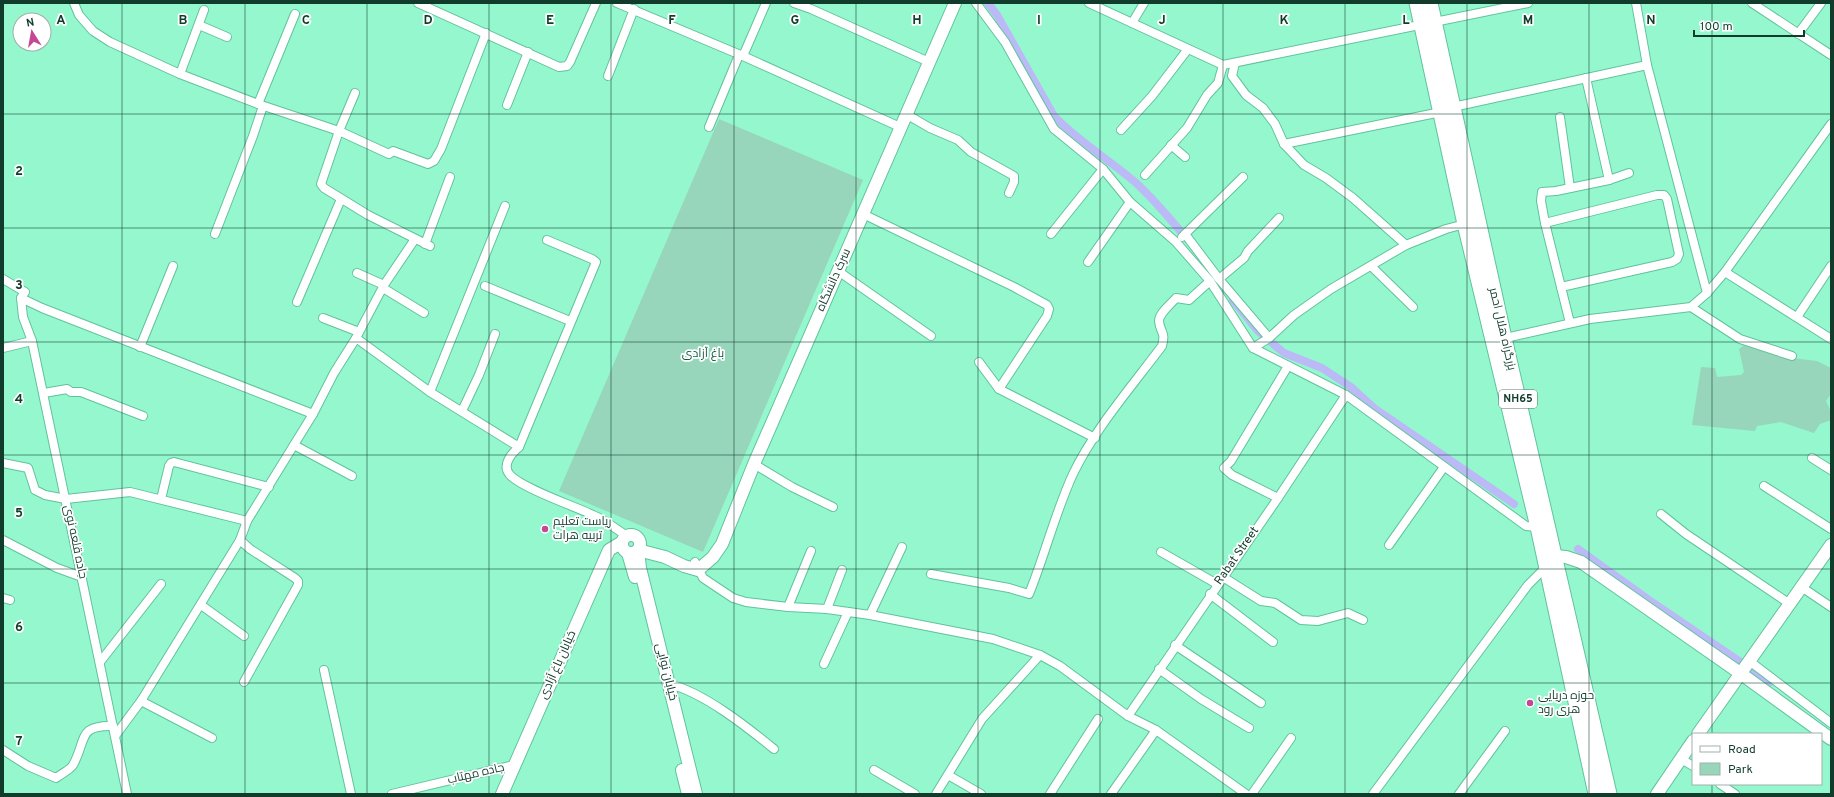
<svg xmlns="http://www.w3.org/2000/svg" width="1834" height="797" viewBox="0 0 1834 797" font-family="Overpass,Cairo,sans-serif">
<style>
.green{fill:#97d6ba}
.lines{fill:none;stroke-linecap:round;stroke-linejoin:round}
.canal{stroke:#bbbaf6;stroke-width:8}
.street-casing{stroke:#61c39d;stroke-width:10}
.secondary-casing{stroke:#61c39d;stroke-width:14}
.highway-casing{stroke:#61c39d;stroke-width:17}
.street{stroke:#fff;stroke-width:8}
.secondary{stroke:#fff;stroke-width:12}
.highway{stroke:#fff;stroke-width:15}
.grid{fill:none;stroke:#113c2c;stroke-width:1;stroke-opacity:0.55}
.poi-dot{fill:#c54896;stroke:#fff;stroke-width:1.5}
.labels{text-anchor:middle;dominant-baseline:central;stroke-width:3.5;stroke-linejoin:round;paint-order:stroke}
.shield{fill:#fff;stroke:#58766b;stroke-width:1}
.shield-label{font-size:11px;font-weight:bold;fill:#113c2c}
.street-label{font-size:12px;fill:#113c2c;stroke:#fff}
.park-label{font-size:12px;fill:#0e5b42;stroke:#fff}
.poi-label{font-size:12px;fill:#113c2c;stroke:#fff;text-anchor:start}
.grid-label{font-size:13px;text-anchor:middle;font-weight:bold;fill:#113c2c;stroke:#fff;stroke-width:3.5;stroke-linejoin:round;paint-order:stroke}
</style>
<rect width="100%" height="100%" fill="#95f7ce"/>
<!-- green -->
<g class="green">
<polygon points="719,119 863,180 703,552 559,491"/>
<polygon points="1744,345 1792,358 1817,361 1831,368 1831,394 1826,401 1831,412 1831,420 1820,424 1814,433 1781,422 1757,426 1755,431 1692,425 1701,367 1715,368 1717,377 1741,375 1744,372 1739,349"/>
</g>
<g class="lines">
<!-- canal -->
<g class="canal">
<path d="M988 3 997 15 1054 116C1078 141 1108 159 1135 182 1154 199 1171 220 1187 239"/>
<polyline points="1233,300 1258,331 1284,353 1322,368 1351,387 1374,408 1514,504"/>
<polyline points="1578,549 1649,600 1770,682"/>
</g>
<!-- street casing -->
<g class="street-casing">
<g id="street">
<polyline points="74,3 79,15 93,31 110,42 180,74 258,104 339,131 389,154 393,151 428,164 434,161 441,149 486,33"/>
<polyline points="418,3 559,67 567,66 570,62 596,3"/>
<polyline points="617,3 743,56 900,127"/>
<polyline points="794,3 811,9 929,62"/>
<polyline points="976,3 1005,42 1054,129 1103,169 1130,202 1176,242 1210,281 1253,348 1346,395 1526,526 1538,527"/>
<polyline points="1089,3 1223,65 1528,3"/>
<polyline points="1636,3 1647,65 1707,293"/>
<polyline points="1752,3 1831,55"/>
<polyline points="1132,23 1144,3"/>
<polyline points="199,25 227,37"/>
<polyline points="1798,34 1821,3"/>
<polyline points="743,56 766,3"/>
<polyline points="1235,63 1232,76 1246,95 1263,108 1275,124 1284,144 1304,165 1326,178 1353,198 1406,245"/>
<polyline points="180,74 204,10"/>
<polyline points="608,76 634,9"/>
<polyline points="1586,78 1609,180"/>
<polyline points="355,93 339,131 321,184 324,188 368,215 430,246"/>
<polyline points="258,104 295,14"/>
<polyline points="507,105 528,52"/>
<polyline points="1453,107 1647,65"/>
<polyline points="906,114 930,128 958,140 971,152 1014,176 1014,182 1009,193"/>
<polyline points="1560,117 1570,188"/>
<polyline points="709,127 739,55"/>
<polyline points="1121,130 1152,96 1188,49"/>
<polyline points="1284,144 1441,112"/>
<polyline points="1171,145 1185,157"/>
<polyline points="1145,175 1187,128 1207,95 1218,83 1223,65"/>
<polyline points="863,214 1014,287 1047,305 1049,309 1047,316 999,389"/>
<polyline points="1545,223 1657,195 1664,195 1667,199 1679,254 1677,259 1672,262 1561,287"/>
<polyline points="215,234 253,136 263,106"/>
<polyline points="1051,234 1103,169"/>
<polyline points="1185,234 1219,279 1269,338"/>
<polyline points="1182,237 1243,177"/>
<polyline points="425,244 450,177"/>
<polyline points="1088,262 1130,202"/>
<polyline points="1371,266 1413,307"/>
<polyline points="838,271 931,336"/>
<polyline points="1725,272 1831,339"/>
<polyline points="357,273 384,285"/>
<polyline points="3,279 25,292 21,298 23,317 32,341 127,794"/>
<polyline points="1219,279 1244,258 1248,251 1279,218"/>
<polyline points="485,286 570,321"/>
<polyline points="383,288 424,313"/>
<polyline points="21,298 42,308 313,414"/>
<polyline points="297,302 341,199"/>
<polyline points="1691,307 1740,339 1792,356"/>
<polyline points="1797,317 1831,266"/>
<polyline points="323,318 359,332"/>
<polyline points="1570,323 1545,223 1541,201 1542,192 1556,191 1609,180 1629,173"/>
<path d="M356 338 430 392 519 447C512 453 501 465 510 475 522 488 574 506 593 515 605 520 616 529 627 536"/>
<polyline points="1501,339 1590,319 1691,307 1707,293 1725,272 1831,124"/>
<polyline points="140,347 173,266"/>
<polyline points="3,348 32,341"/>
<polyline points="1253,348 1269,338 1294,315 1331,289 1406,245 1446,229 1465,224"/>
<polyline points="979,362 999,389 1095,438"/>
<polyline points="430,392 505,206"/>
<polyline points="44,393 67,389 71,392 81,392 143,416"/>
<polyline points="462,411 479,375 495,334"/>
<polyline points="294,445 352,476"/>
<polyline points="519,447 596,262 592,259 547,240"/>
<polyline points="1812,458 1831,470"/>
<polyline points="3,463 28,468 35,490 45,495 66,499 130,492 247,521"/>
<polyline points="754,464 792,487 833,507"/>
<polyline points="1764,486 1831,529"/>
<polyline points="1278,498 1232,475 1224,468 1231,461 1288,366"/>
<polyline points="161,499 169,466 171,463 174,462 269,487"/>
<polyline points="1661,514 1686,534 1790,604"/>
<polyline points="3,540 57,568 82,577"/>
<polyline points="240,540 250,549 295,578 298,581 298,585 244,682"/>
<polyline points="1389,545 1444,467"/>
<polyline points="1161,552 1217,584"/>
<polyline points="695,562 703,578 733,598 746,602 788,607 827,609 870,615 993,639 1040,655 1060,666 1128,716 1156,730 1246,794"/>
<path d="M931 574 1009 588 1029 594C1045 555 1055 513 1073 474 1094 430 1132 386 1162 346 1166 331 1160 333 1159 321 1159 313 1171 304 1176 298L1189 300 1210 281"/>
<polyline points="1223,577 1261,601 1275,603 1301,620 1318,621 1348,613 1363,620"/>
<polyline points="1800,586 1831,607"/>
<polyline points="1210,594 1273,642"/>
<polyline points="3,598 10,600"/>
<polyline points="201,605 244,636"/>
<polyline points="788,607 811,551"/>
<polyline points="827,609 842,570"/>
<polyline points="870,615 902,547"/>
<polyline points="1175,645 1261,703"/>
<polyline points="1748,660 1831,723"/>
<polyline points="100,662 161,584"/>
<polyline points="824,664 848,612"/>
<polyline points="1159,669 1201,699 1249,728"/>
<polyline points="324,670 351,794"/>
<path d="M669 684C703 692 747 727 774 749"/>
<polyline points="141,701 212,738"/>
<polyline points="1128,716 1278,498 1346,395"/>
<polyline points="115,736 141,701 240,540 247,521 313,414 334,373 356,338 384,285 415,239"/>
<path d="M3 750 28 766 56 778C61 774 70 770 73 765 87 740 77 725 113 726"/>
<polyline points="1681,759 1693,766"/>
<polyline points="874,770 915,794"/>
<polyline points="948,775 981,794"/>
<polyline points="1720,784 1735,794"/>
<polyline points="392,794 514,765"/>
<polyline points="936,794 982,719 1040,655"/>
<polyline points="1050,794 1098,719"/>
<polyline points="1111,794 1156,730"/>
<polyline points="1252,794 1291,738"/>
<polyline points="1373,794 1528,585 1546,567"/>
<polyline points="1459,794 1505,731"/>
</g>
</g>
<!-- secondary casing -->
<g class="secondary-casing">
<g id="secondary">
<circle cx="631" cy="544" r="9"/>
<polyline points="628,553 635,577"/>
<polyline points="1555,556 1566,557 1581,562 1740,673 1831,739"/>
<polyline points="1698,734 1831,545"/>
<polyline points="682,770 688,794"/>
<polyline points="502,794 609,550 622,542"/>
<polyline points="696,794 640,568 638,550 665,557 684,566 698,570 713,557 722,544 754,464 955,3"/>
<polyline points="1657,794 1693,741"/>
</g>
</g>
<!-- highway casing -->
<g class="highway-casing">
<g id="highway">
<polyline points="1417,3 1465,224 1538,527 1596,794"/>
<polyline points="1430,3 1504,338 1609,794"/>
</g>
</g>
<!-- street -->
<use href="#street" class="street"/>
<!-- secondary -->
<use href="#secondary" class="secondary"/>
<!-- highway -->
<use href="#highway" class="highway"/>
</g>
<!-- grid -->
<path class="grid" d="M122 3V794M245 3V794M367 3V794M489 3V794M611 3V794M734 3V794M856 3V794M978 3V794M1100 3V794M1223 3V794M1345 3V794M1467 3V794M1589 3V794M1712 3V734M3 114H1831M3 228H1831M3 342H1831M3 455H1831M3 569H1831M3 683H1831M1712 784V794"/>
<!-- markers -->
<g class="poi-dot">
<circle cx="545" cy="529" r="4"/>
<circle cx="1530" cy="703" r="4"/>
</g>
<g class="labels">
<!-- shield labels -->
<rect class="shield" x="1499" y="390" width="38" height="18" rx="3"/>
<g class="shield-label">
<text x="1518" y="399">NH65</text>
</g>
<!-- street labels -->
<g class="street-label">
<text transform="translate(834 280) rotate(-66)">سرک دانشگاه</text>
<text transform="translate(1502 329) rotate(77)">بزرگراه هلال احمر</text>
<text transform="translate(75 542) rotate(78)">جاده قلعه نوی</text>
<text transform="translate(1237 556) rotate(-55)">Rabat Street</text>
<text transform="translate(558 665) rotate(-66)">خیابان باغ آزادی</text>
<text transform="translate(666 672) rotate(76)">خیابان نوایی</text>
<text transform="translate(476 774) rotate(-13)">جاده مهتاب</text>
</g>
<!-- park labels -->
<g class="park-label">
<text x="703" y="354">باغ آزادی</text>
</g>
<!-- poi labels -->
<g class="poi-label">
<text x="553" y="522">ریاست تعلیم<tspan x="553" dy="14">تربیه هرات</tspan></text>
<text x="1538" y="696">حوزه دریایی<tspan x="1538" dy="14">هری رود</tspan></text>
</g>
</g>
<g class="grid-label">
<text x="61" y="24">A</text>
<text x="183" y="24">B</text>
<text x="306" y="24">C</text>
<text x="428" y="24">D</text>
<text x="550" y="24">E</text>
<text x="672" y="24">F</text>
<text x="795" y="24">G</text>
<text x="917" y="24">H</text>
<text x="1039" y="24">I</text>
<text x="1162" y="24">J</text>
<text x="1284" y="24">K</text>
<text x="1406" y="24">L</text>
<text x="1528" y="24">M</text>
<text x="1651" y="24">N</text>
<text x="19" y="175">2</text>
<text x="19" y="289">3</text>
<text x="19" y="403">4</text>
<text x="19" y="517">5</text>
<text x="19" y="631">6</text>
<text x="19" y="745">7</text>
</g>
<!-- border -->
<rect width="1834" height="797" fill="none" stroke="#113c2c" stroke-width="8"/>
<!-- legend -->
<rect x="1692" y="733" width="130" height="52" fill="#ffffff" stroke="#a0b1ab"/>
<rect x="1700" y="746" width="20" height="6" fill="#ffffff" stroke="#a0b1ab"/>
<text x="1728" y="753" font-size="12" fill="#113c2c">Road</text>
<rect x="1700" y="763" width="20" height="12" fill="#97d6ba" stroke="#a0b1ab"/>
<text x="1728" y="773" font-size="12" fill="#113c2c">Park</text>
<!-- north arrow -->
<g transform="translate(32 32) rotate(349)"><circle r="19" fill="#ffffff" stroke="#a0b1ab"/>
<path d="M0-3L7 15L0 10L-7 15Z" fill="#c54896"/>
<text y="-6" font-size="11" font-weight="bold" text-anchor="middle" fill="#113c2c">N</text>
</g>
<!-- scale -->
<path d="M1694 30v6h110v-6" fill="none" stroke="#113c2c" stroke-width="2"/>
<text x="1700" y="30" font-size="12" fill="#113c2c" stroke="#ffffff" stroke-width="3" paint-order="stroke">100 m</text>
</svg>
